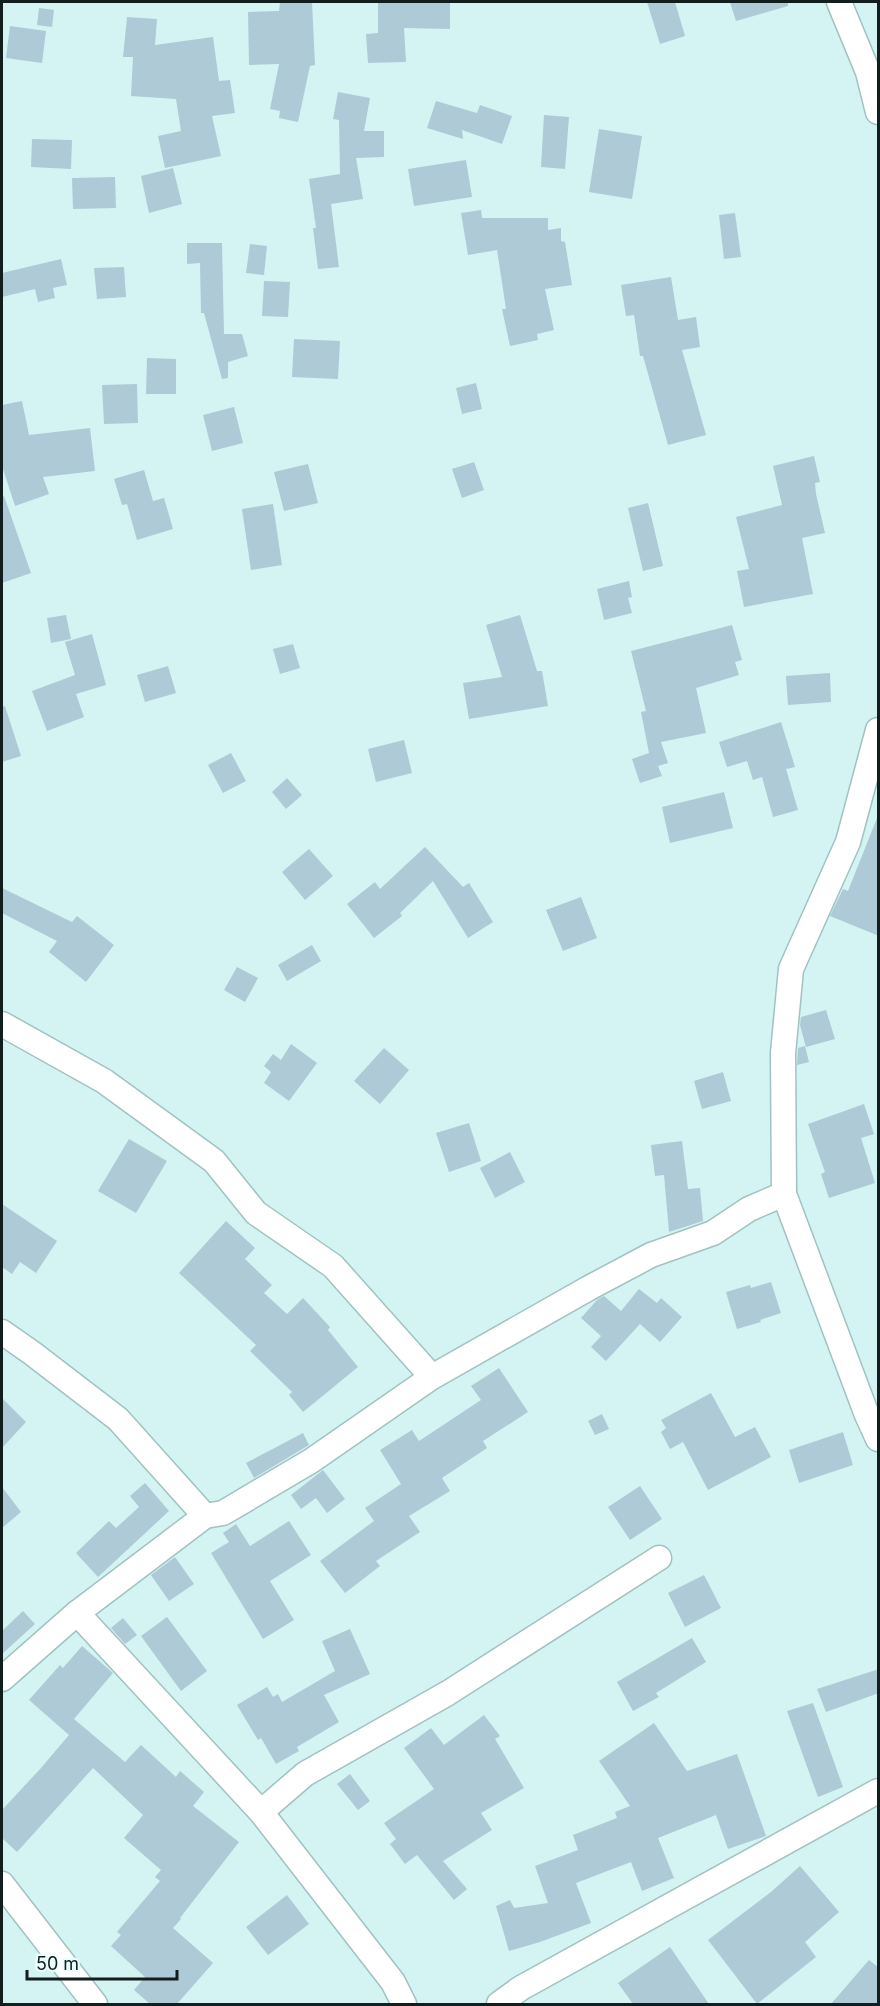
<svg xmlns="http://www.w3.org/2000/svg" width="880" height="2006" viewBox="0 0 880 2006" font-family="Inter,sans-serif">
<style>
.building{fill:#aecad6}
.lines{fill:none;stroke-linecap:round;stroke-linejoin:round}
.minor-casing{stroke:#a2c2c2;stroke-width:27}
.minor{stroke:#fff;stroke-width:24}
</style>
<rect width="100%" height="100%" fill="#d3f4f3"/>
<!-- building -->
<g class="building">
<polygon points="280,2 312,2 315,65 310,66 298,122 279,118 280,111 270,109 279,64 249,65 248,12 279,11"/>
<polygon points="378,2 450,2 450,29 404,28 406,62 368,63 366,34 378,33"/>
<polygon points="647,2 675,2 685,36 660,44"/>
<polygon points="730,2 788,2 788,6 736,21"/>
<polygon points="39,8 54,10 52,27 37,25"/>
<polygon points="127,17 157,19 155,45 213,37 219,81 230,80 235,113 212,116 221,156 165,168 158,136 181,131 176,99 131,96 133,57 123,57"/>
<polygon points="10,26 46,31 42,63 6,58"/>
<polygon points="338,92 370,98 364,131 384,131 384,157 356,158 363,199 331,204 339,267 318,269 313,228 316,228 309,179 340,174 339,120 333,119"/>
<polygon points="436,101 477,113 480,105 512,116 502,144 462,130 463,139 427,128"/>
<polygon points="544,115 569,117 565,169 541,167"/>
<polygon points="599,129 642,136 632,199 589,192"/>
<polygon points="32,139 72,140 71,169 31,167"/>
<polygon points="466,160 472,197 414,206 408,169"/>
<polygon points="173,168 182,204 149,213 141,176"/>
<polygon points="115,177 116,208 73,209 72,178"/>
<polygon points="481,210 482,218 548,218 548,230 561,228 561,241 565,242 572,285 545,289 554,330 537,334 538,340 510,346 502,309 506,309 497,250 468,255 461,213"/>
<polygon points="735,213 741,257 724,259 719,215"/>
<polygon points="187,243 222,243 224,334 242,334 248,356 228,362 228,378 222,379 204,313 201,313 200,263 187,264"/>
<polygon points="250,244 267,246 264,275 246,273"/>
<polygon points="61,259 67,285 53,288 55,298 38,302 35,289 2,297 2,273"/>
<polygon points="124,267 126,297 97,299 94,268"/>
<polygon points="671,277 678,320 696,317 700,347 682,350 706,435 668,445 643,356 640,356 634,315 626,316 621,285"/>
<polygon points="264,281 290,282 288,317 262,316"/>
<polygon points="294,339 340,341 338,379 292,377"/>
<polygon points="147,358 176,359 176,394 146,394"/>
<polygon points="476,383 482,409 462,414 456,388"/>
<polygon points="137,384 138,423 104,424 102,385"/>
<polygon points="22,401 29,435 90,428 95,471 43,477 49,494 15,506 2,466 2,405"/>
<polygon points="234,407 243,443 212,451 203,415"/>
<polygon points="814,456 820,482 815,483 816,494 825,533 802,538 813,594 744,607 737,571 749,569 736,517 782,505 773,466"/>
<polygon points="474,462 484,490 462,498 452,469"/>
<polygon points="308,464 318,503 284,511 274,472"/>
<polygon points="144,470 153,501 164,498 173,529 137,540 127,504 122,505 114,479"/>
<polygon points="4,496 31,573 2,583 2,497"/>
<polygon points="648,503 663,566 643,571 628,508"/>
<polygon points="273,504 282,565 251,570 242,509"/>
<polygon points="629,581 632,597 628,598 632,613 604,620 597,589"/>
<polygon points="66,615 71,639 51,643 47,618"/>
<polygon points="520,615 537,671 542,671 548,706 469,719 463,683 502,677 486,625"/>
<polygon points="732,625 742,660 735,662 739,675 696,688 706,733 661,742 668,763 658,766 662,776 640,783 632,759 649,753 641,712 646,711 631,651"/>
<polygon points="92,634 106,685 76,694 84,717 47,731 32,691 75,675 65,642"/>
<polygon points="293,644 300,668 280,674 273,649"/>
<polygon points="168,666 176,693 145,702 137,675"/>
<polygon points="830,673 831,702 788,705 786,676"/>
<polygon points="5,706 21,756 2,762 2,707"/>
<polygon points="781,722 795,767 786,769 798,810 773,817 762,777 753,780 747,761 727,767 719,742"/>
<polygon points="404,740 412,773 376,782 368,749"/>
<polygon points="231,753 246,781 223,793 208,765"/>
<polygon points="287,778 302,795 286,809 272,792"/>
<polygon points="724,792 733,828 670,843 662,807"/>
<polygon points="877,818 879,818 879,936 830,916 843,889 848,891"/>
<polygon points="425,847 463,887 469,883 493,922 468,938 433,881 400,913 402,916 374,938 347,904 375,882 380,889"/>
<polygon points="309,849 333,876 305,900 282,872"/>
<polygon points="2,888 72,922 77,916 114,945 86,982 49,952 57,941 2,913"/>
<polygon points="581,897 597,938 563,951 546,910"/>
<polygon points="312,945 321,961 287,981 278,965"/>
<polygon points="237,967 258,978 245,1002 224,990"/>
<polygon points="826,1010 835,1039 806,1047 800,1025 801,1017"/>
<polygon points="291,1044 317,1063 289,1101 264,1083 271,1072 264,1066 273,1054 281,1060"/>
<polygon points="805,1046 809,1062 797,1065 798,1048"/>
<polygon points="384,1048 409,1070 380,1104 354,1081"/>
<polygon points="723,1072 731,1101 702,1109 694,1081"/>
<polygon points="864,1104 874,1134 861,1138 875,1183 829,1198 821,1174 825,1172 808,1124"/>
<polygon points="469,1123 481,1161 449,1172 436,1133"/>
<polygon points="129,1139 167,1161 136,1213 98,1191"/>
<polygon points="682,1141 688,1189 700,1188 703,1221 669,1232 664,1175 655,1176 651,1145"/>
<polygon points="510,1152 525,1182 495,1198 480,1168"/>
<polygon points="2,1204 57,1241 36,1273 20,1262 12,1274 2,1267"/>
<polygon points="226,1221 255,1248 245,1259 272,1285 264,1293 287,1314 303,1298 330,1327 328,1330 358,1367 303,1412 289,1395 292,1392 250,1351 256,1345 179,1273"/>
<polygon points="771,1282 781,1313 760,1320 761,1322 737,1329 726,1292 750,1285 751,1288"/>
<polygon points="639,1289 657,1303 661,1298 682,1317 660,1342 640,1324 606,1361 591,1347 601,1336 581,1318 597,1300 604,1296 621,1311"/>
<polygon points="499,1368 528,1412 483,1441 487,1448 442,1478 450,1491 409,1516 420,1532 376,1561 380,1566 345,1593 320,1561 374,1521 365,1508 401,1484 380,1450 412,1430 419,1441 481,1400 471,1386"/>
<polygon points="711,1393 735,1437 755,1427 771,1457 708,1490 683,1442 670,1449 661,1432 666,1428 661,1420"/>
<polygon points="2,1398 26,1422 2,1448"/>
<polygon points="602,1414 609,1429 595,1435 588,1421"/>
<polygon points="843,1432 853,1465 799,1483 789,1450"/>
<polygon points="303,1433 309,1445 254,1478 246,1463"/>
<polygon points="323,1470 345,1499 327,1513 316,1498 301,1509 291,1495"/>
<polygon points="145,1483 169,1511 98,1577 76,1553 109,1521 116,1528 139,1507 130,1496"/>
<polygon points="640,1486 662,1519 630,1540 608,1507"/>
<polygon points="2,1487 21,1512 2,1528"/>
<polygon points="289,1521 311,1555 270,1581 294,1620 263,1639 211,1553 229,1542 223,1533 236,1524 250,1546"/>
<polygon points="175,1557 194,1584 169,1601 151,1575"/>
<polygon points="704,1575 721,1608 685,1627 668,1593"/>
<polygon points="23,1611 35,1624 2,1654 2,1631"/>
<polygon points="167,1617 207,1671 181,1691 141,1636"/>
<polygon points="123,1618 137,1635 125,1644 111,1628"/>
<polygon points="350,1629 370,1674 324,1695 339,1722 297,1747 299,1751 276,1764 261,1738 258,1740 237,1705 267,1687 273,1697 278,1694 282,1702 335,1671 322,1641"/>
<polygon points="692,1638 706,1662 656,1693 659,1697 633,1711 617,1682"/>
<polygon points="82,1646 113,1673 74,1719 125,1762 141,1745 176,1777 180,1771 204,1792 193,1806 239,1842 180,1918 181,1919 173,1928 213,1963 177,2004 150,2004 134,1990 145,1977 111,1946 121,1935 117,1932 160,1881 155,1877 161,1870 124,1838 143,1815 93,1768 17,1852 2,1838 2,1810 41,1768 69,1735 29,1700 60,1665 63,1668"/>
<polygon points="879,1669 879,1693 826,1712 817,1689"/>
<polygon points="813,1703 843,1787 818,1797 787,1711"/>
<polygon points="484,1715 500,1736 495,1739 524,1788 481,1813 492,1830 443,1861 467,1889 454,1900 417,1855 405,1864 390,1844 396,1839 384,1823 434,1789 404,1748 431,1728 444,1745"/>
<polygon points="654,1723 687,1771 737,1754 766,1836 728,1849 716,1815 658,1838 674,1878 642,1891 631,1862 576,1883 591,1923 540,1942 509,1951 496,1906 510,1900 514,1908 548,1903 535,1866 578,1850 573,1835 617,1818 615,1812 630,1806 599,1761"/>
<polygon points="350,1774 370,1801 358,1810 337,1784"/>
<polygon points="800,1866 839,1912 805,1942 816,1957 757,2004 708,1940 771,1892"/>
<polygon points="287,1895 309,1924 268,1955 246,1927"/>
<polygon points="670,1947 709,2004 633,2004 618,1983"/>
<polygon points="869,1960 879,1968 879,2004 831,2004"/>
</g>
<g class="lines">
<!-- minor casing -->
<g class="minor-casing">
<g id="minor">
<polyline points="839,2 868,72 878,112"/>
<polyline points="878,730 848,842 791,969 783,1053 784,1194 867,1415 878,1439"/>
<polyline points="2,1024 104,1081 214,1161 256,1213 333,1266 432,1377"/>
<polyline points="2,1332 32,1353 118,1419 205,1516"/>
<polyline points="77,1613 261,1812 393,1982 404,2004"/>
<polyline points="2,1679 77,1613 205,1516 223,1513 311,1461 432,1377 589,1288 651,1255 713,1233 749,1209 784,1194"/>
<polyline points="261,1812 305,1774 448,1693 659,1558"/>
<polyline points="2,1884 95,2004"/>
<polyline points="499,2004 521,1988 878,1791"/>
</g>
</g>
<!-- minor -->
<use href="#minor" class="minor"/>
</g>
<!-- border -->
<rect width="880" height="2006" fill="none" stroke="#121e1e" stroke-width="6"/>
<!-- scale -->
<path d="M27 1970v9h150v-9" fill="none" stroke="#121e1e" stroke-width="3"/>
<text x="36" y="1970" font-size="18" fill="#121e1e" stroke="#eafefe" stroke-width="4.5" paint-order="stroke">50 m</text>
</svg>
